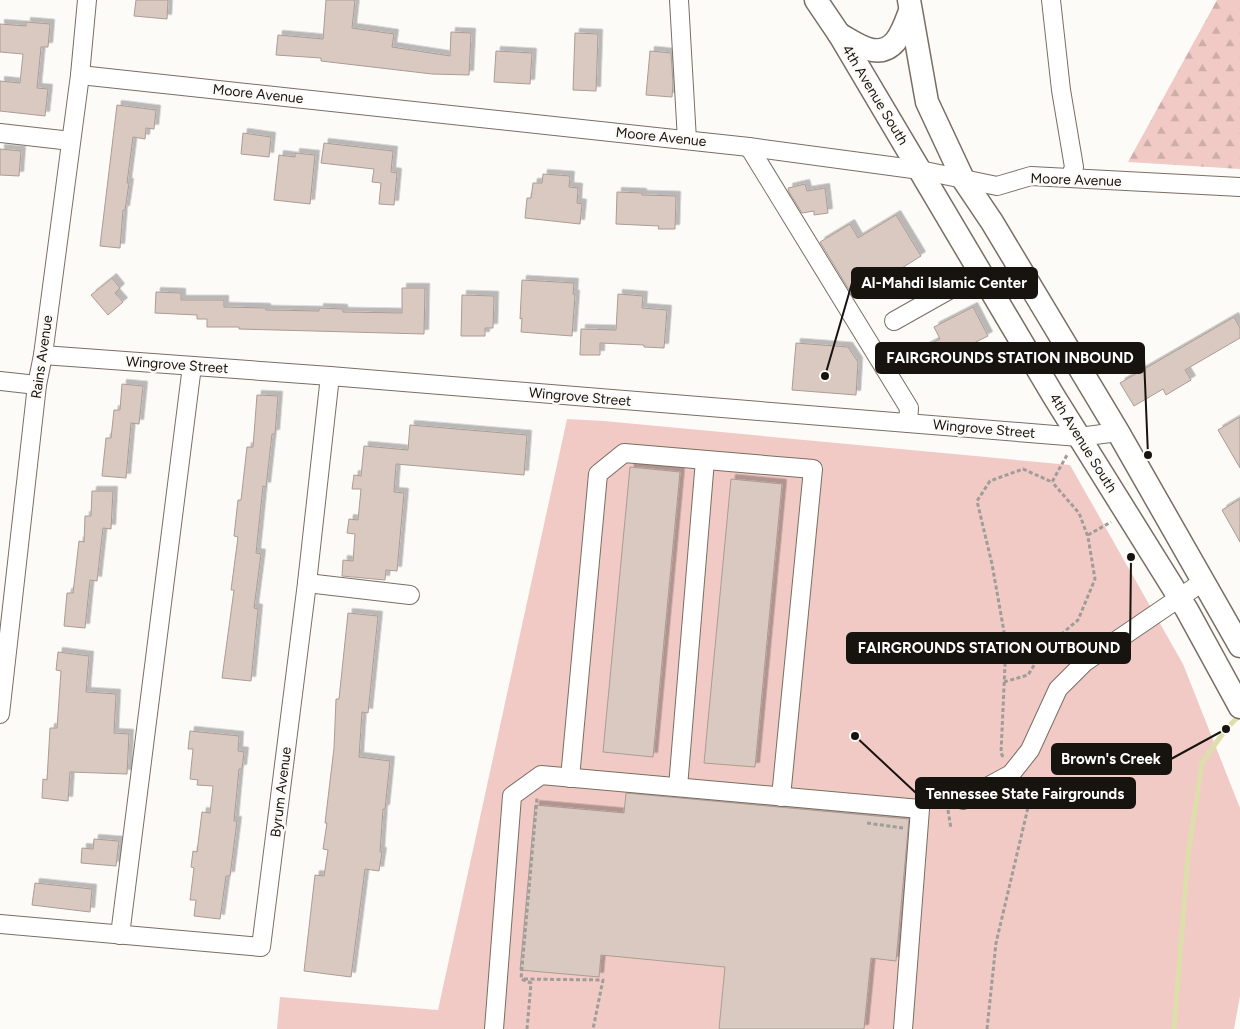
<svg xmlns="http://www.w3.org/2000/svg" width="1240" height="1029" viewBox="0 0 1240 1029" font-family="Figtree,sans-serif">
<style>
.forest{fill:url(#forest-firs)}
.green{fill:#f1cac5}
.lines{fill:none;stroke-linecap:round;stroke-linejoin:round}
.stream{stroke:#dedead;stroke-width:5}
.building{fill:#d9c9c1;stroke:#ab9c94;filter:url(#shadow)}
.minor-casing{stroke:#796e63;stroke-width:20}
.major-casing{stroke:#796e63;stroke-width:25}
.path{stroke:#9f9c99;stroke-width:3;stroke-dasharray:4 2.5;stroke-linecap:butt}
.minor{stroke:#fff;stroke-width:18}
.major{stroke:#fff;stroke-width:22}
.labels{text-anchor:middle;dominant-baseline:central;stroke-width:5;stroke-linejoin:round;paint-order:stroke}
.street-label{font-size:14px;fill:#17130f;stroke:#fdfbf8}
.leader{fill:none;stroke:#17130f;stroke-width:2}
.callout-dot{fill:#17130f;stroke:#fdfbf8;stroke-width:2}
.callout{fill:#17130f;stroke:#17130f;stroke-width:2}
.callout-label{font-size:15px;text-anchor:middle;font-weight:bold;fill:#fff}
</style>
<defs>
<pattern id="forest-firs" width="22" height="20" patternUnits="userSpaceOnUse" patternTransform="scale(1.25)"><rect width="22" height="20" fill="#f1cac5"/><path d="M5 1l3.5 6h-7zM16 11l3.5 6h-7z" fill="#ceada8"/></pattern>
<filter id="shadow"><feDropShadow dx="4.5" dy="-4.5" stdDeviation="0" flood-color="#0004"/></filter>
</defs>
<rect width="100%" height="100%" fill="#fdfbf8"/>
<!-- forest -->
<polygon class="forest" points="1217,0 1240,0 1240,169 1128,162"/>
<!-- green -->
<polygon class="green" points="567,419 604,421 1070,465 1183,664 1240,808 1240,996 1234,1029 277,1029 280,997 438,1010"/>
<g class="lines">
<!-- stream -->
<polyline class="stream" points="1174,1029 1188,856 1202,763 1226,729 1240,715"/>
</g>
<!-- building -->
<g class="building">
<polygon points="136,0 168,0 167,19 134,16"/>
<polygon points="326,0 355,0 352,28 394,34 392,47 450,56 451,32 471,33 469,75 432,74 321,61 321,58 276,55 278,35 323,39"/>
<polygon points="26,22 50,24 48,47 41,47 37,88 48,89 45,116 0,111 0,81 20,83 23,54 0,52 0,24 26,26"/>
<polygon points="575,33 598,34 596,91 573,90"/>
<polygon points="496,51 532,53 530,84 494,82"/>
<polygon points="650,51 671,53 673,83 672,97 646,95"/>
<polygon points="117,105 156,110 154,129 146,128 145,139 133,137 127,183 129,183 125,210 123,210 120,248 100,246"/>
<polygon points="243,133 271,137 269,157 241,154"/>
<polygon points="324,143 393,151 391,172 397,173 394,205 379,204 381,183 372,182 374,169 321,163"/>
<polygon points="0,149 21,151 19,176 0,175"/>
<polygon points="295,153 315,155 310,204 274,200 279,155 295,157"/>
<polygon points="543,174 570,176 569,187 578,188 577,203 582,204 580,224 525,218 527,198 531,198 533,183 542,183"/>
<polygon points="805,184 807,191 825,188 828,213 814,215 814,211 802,213 789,192 788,188"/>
<polygon points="617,192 642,193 642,195 676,196 675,229 658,229 659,226 616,224"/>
<polygon points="896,215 921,256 854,298 820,242 850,224 858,238"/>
<polygon points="112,278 120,288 115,293 123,302 108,315 91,295"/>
<polygon points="522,280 574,283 573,294 575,295 572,336 521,332 522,318 520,319"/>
<polygon points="402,288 425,288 424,334 239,329 239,327 207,327 207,319 197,319 197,315 155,313 156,292 181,293 181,300 224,300 224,307 266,308 266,310 319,311 319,308 343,309 343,312 402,313"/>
<polygon points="618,294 643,296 642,308 667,310 664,348 644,347 644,345 600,343 600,355 580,355 581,329 616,330"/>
<polygon points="462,295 494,296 493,328 485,328 485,336 461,336"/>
<polygon points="973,307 988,336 914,373 906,357 940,339 934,327"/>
<polygon points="1234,317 1240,328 1240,338 1185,370 1191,380 1166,395 1163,389 1134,406 1120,383"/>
<polygon points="796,343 848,347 858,362 856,395 792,390"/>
<polygon points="122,384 143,386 139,424 131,423 126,478 102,476 106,438 111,438 114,410 120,410"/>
<polygon points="257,395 278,396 275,434 272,434 266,487 263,486 256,553 261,554 254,608 258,609 251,681 222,678 234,590 231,590 238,537 234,536 238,500 241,500 247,447 253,447"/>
<polygon points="1240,417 1240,468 1218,430"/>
<polygon points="410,425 527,435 524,475 396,464 394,492 404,493 397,571 386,570 385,580 342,576 343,560 353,561 355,534 347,533 349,519 358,520 361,489 352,489 354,475 361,476 364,446 408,450"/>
<polygon points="630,467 680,472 653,757 603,752"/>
<polygon points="731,479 782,484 755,767 704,763"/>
<polygon points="92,491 113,491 111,529 103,528 97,581 90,580 85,628 64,626 67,593 73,593 79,541 84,542 85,516 91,516"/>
<polygon points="1240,499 1240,542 1222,510"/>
<polygon points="348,613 378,616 368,713 362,712 359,757 390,761 385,809 383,809 380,852 382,852 379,871 365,869 351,977 304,971 315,875 324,876 328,850 323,849 327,823 325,823 334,748 336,699 339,699"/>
<polygon points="58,652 89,656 86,692 116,694 114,733 129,734 127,774 70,772 68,801 42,798 43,779 47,780 50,728 57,728 61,671 56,670"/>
<polygon points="190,731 239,736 238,751 244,752 242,769 239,769 234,821 237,821 230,876 226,876 220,919 194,916 196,900 190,900 194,868 191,867 193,851 197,852 202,812 210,813 213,786 197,785 198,780 190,779 193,749 188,749"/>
<polygon points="626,793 909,819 896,961 871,958 864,1029 719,1029 725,967 601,955 599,977 520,970 535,805 624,813"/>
<polygon points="94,839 119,841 116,866 81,863 82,848 93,849"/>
<polygon points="35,883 92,889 90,912 32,905"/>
</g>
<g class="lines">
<!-- minor casing -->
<g class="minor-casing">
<g id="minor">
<polyline points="679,0 687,140"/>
<polyline points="1051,0 1061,90 1074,167 1070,178"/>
<polyline points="80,75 749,147 920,170 997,186 1031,176 1240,187"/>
<polyline points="0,133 71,141"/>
<polyline points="749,147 909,408 908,423"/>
<polyline points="894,321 981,272"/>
<polyline points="43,355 330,376 1079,437 1118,432"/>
<polyline points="0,381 37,385"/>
<polyline points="307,583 410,595"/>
<polyline points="0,714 37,385 43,355 80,75 87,0"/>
<polyline points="570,778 598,474 624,453 813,469 781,797"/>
<polyline points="678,787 705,460"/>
<polyline points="963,800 1011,774 1030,750 1058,689 1085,662 1204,581"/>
<polyline points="0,924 261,947 307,583 330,376"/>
<polyline points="120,935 192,366"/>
<polyline points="494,1029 512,796 541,775 920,809 903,1029"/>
</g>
</g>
<!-- major casing -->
<g class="major-casing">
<g id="major">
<polyline points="816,0 839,34 1053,395 1187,610 1240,707"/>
<polyline points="909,0 927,102 963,179 992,222 1118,432 1240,646"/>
<path d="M839 34C848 39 858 46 868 49 895 57 903 30 910 11"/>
</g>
</g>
<!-- path -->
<g class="path">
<polyline points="1088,535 1111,522"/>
<polyline points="1004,682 1028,675 1044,649 1078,620 1095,579 1088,537 1079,513 1052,482"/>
<polyline points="1003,757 1001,753 1006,643 992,564 977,501 990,481 1023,469 1052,482 1067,455"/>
<polyline points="936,801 935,796 926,788 928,780 946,801"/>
<polyline points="948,810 951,829"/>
<polyline points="867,823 903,828"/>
<polyline points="524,979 603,980 593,1029"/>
<polyline points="527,1029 531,983 521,979 537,798"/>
<polyline points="987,1029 996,943 1030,799 1026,786"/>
</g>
<!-- minor -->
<use href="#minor" class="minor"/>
<!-- major -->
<use href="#major" class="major"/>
</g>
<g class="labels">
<!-- street labels -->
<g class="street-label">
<text transform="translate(258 94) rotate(6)">Moore Avenue</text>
<text transform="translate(875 95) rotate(59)">4th Avenue South</text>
<text transform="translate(661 137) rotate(6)">Moore Avenue</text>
<text transform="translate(1076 180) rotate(2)">Moore Avenue</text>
<text transform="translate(42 357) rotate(-82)">Rains Avenue</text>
<text transform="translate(177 365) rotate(4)">Wingrove Street</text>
<text transform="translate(580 397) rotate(5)">Wingrove Street</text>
<text transform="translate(984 429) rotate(5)">Wingrove Street</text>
<text transform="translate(1083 443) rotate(58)">4th Avenue South</text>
<text transform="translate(281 792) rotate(-83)">Byrum Avenue</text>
</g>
</g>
<!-- callouts -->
<path class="leader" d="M825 376L852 283M1148 455L1144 358M1131 557L1130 648M1226 729L1171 759M855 736L916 793"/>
<g class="callout-dot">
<circle cx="825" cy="376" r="5"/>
<circle cx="1148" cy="455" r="5"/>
<circle cx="1131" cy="557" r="5"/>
<circle cx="1226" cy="729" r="5"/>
<circle cx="855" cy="736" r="5"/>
</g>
<g class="callout">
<rect x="852" y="268" width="185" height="30" rx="5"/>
<rect x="876" y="343" width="268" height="30" rx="5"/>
<rect x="847" y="633" width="283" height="30" rx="5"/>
<rect x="1052" y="744" width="119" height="30" rx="5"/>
<rect x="916" y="778" width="219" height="30" rx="5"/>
</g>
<g class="callout-label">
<text x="944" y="288">Al-Mahdi Islamic Center</text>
<text x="1010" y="363">FAIRGROUNDS STATION INBOUND</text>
<text x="989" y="653">FAIRGROUNDS STATION OUTBOUND</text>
<text x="1111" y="764">Brown's Creek</text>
<text x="1025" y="799">Tennessee State Fairgrounds</text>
</g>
</svg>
